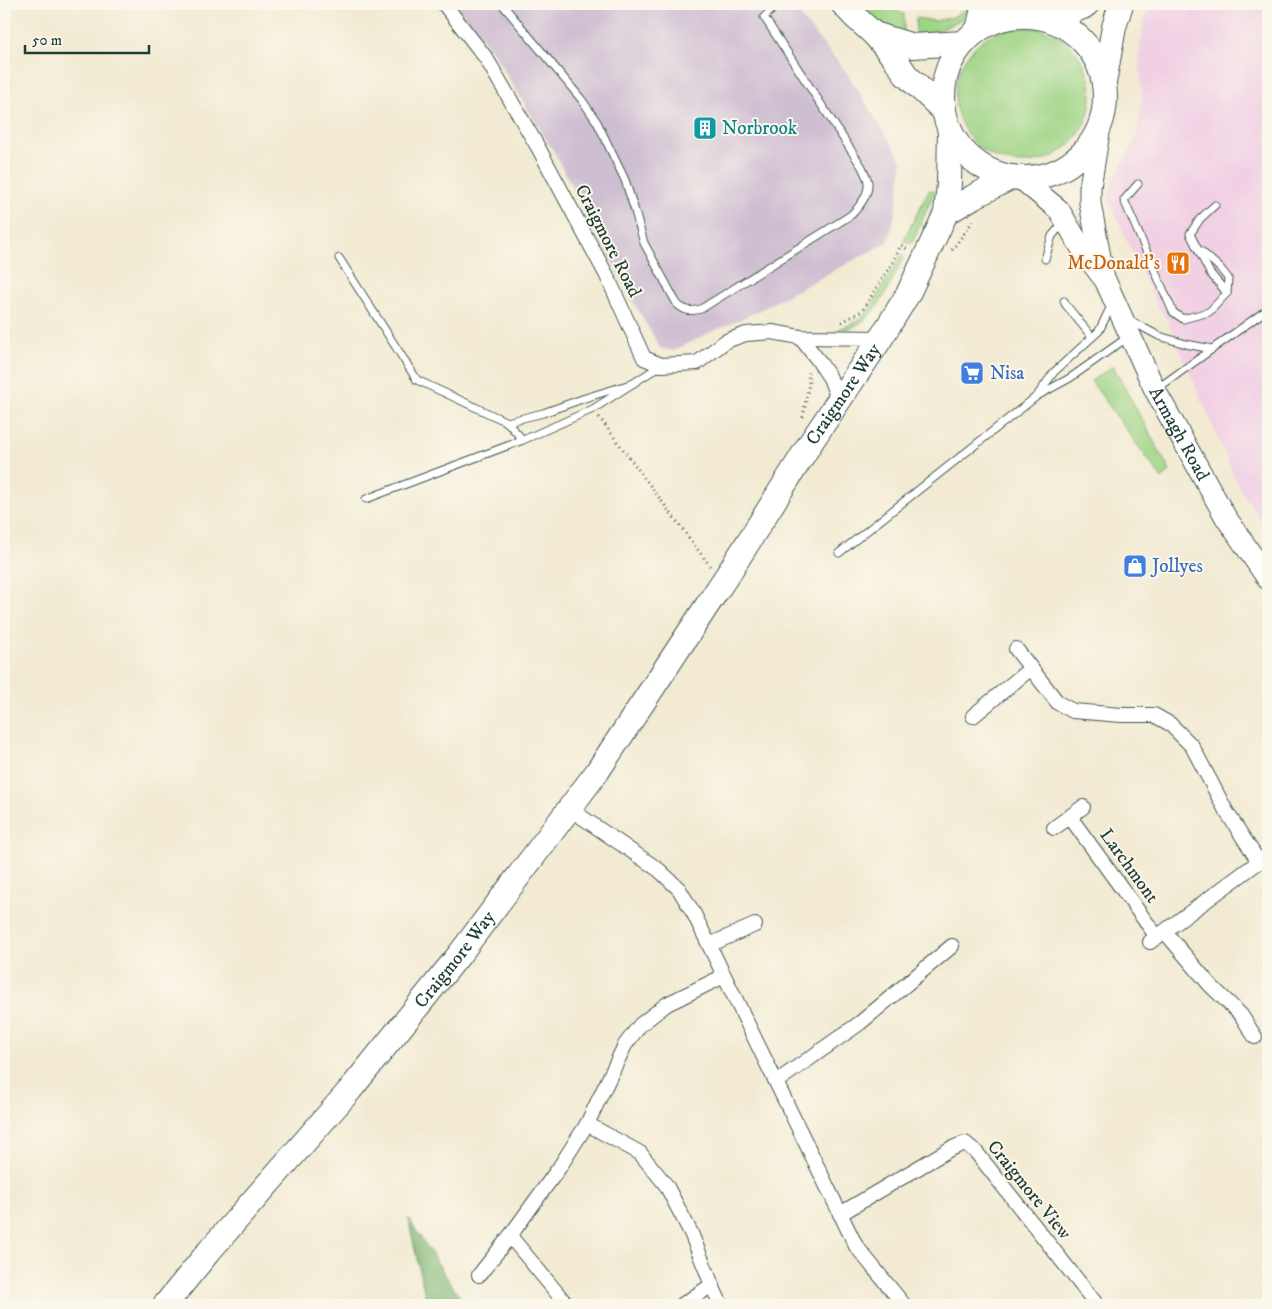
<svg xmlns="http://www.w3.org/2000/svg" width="1272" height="1309" viewBox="0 0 1272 1309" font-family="'IM FELL DW Pica',serif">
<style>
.built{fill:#f1d0e4}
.industrial{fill:#cebed1}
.green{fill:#9fd485;stroke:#5f885c}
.forest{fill:#7fb672;stroke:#4f7a53}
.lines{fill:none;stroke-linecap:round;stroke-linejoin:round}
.lane-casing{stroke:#3f574c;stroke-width:9}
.street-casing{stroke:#3f574c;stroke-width:16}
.primary-casing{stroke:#3f574c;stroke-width:23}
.highway-casing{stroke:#3f574c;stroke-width:26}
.path{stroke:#3f574c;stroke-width:3;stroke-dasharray:1 4;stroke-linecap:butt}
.lane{stroke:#fff;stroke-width:7}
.street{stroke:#fff;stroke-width:14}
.primary{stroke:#fff;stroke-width:21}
.highway{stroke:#fff;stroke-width:24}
.highway-bridge-casing{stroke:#3f574c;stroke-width:26;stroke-linecap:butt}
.highway-bridge{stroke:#fff;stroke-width:24}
.labels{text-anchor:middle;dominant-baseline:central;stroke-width:4;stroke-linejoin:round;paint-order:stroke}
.culture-label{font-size:19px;fill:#0d838f;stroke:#fbf7ec;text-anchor:start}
.street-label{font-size:19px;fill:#1f3d34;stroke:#fbf7ec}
.food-label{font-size:19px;fill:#c56008;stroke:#fbf7ec;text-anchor:end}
.shop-label{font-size:19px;fill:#366cbe;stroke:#fbf7ec;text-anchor:start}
</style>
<rect width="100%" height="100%" fill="#fbf7ec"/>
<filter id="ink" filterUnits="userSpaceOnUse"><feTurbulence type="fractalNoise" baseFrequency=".02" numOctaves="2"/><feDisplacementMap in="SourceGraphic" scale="10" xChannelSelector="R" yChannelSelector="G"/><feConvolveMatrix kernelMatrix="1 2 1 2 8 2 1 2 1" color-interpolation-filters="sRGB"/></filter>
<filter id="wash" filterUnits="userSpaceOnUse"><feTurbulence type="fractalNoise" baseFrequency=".0096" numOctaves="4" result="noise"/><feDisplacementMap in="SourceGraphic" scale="20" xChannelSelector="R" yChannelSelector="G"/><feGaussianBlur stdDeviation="1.12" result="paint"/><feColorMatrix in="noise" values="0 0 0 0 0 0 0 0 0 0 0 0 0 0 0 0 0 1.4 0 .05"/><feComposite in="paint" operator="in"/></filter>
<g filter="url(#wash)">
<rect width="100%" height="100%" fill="#f2ead2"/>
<!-- built -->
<polygon class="built" points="1152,4 1268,4 1268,531 1238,485 1168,322 1155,302 1107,196 1116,175 1137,136 1142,96 1139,55 1144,23"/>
<!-- industrial -->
<polygon class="industrial" points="453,4 790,4 847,73 903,162 896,209 888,242 752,314 707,334 673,351 660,348 632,299 554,152 491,49"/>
<!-- green -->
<g class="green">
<polygon points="855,4 879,4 904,14 904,33 889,31"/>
<polygon points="974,4 961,19 937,32 915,36 916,18 935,21 953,17"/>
<circle cx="1023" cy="95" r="68"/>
<polygon points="929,190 935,191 912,243 903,241"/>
<path d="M901 255 904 256C891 281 879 317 851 328 847 329 843 329 839 329L856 322 868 312Z"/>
<polygon points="1113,366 1170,471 1162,479 1091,381"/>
</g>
<!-- forest -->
<polygon class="forest" points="408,1218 465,1305 427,1305"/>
</g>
<g filter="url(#ink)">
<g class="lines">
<!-- lane casing -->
<g class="lane-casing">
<g id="lane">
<path d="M502 4 582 100 597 122 625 180 634 208 644 243 677 304C685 311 690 312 701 309L851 215C859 207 869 195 868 183 868 178 864 172 862 167L764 17 773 9 771 4"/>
<polyline points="1138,184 1124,200 1173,312 1183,319 1209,312 1227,293 1210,273 1190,234 1200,219 1215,205"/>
<polyline points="1201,251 1220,268 1228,278 1227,293"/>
<polyline points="339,258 417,380 507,422 543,413 585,398 634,383"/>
<polyline points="1045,259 1052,236 1064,222"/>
<polyline points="1064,301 1066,305 1092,337"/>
<polyline points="1129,320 1159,336 1186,344 1212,349"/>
<polyline points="1158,388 1268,309"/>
<polyline points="1039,393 1054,372 1099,331 1112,304"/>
<polyline points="507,422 523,440"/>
<polyline points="366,499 523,440 593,409 660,366"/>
<polyline points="839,553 1037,396 1070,378 1128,337"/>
</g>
</g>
<!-- street casing -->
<g class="street-casing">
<g id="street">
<polyline points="444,4 486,58 539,149 607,276 644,358 661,365 697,363 726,341 746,334 772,332 800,337 881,338"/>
<polyline points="800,337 818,360 830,378 839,401"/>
<polyline points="1016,649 1058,703 1073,711 1121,715 1154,715 1170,724 1192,746 1226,811 1259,862"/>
<polyline points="973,716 1030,669"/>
<polyline points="570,809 659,870 679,889 694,914 856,1246 904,1305"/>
<polyline points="1070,817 1157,937"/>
<polyline points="1054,828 1083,807"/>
<polyline points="1165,932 1210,985 1241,1015 1255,1037"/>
<polyline points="1150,942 1268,855"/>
<polyline points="709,945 755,925"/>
<polyline points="776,1082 860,1023 952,946"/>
<polyline points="587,1124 640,1153 666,1185 691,1233 714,1290 721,1305"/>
<polyline points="840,1214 950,1149 965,1143 976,1152 1097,1305"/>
<polyline points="510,1236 567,1305"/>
<polyline points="479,1275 510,1236 559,1168 587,1124 625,1045 640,1025 667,1004 724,976"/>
<polyline points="682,1305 712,1285"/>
</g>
</g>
<!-- primary casing -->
<g class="primary-casing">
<g id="primary">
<polyline points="1100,126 1090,187 1090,203 1103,273"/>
<path id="s1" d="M1020 178 1059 210 1085 254 1105 280 1155 390 1225 516 1268 579"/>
</g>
</g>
<!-- highway casing -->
<g class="highway-casing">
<g id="highway">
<polyline points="843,4 853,15 874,34 896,60 906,75 944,111"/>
<circle cx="1024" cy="97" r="81"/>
<polyline points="1051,20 1083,7 1087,4"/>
<polyline points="978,30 984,4"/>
<polyline points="874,34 913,46 963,43"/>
<polyline points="1104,83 1114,27 1121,4"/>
<polyline points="946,213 973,197 1012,177"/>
<path id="s2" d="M730 571 813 439 881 338 908 294 946 213 949 184 950 129"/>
<path id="s3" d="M165 1305 210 1250 350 1090 459 955 597 772 716 592"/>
</g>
</g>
<!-- path -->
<g class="path">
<polyline points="952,250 973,221"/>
<polyline points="842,322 862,311 893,262 901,245 909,250"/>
<polyline points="599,417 710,566"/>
<polyline points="803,417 809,383 808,372"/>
</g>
<!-- lane -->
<use href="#lane" class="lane"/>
<!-- street -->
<use href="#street" class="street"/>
<!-- primary -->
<use href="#primary" class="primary"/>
<!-- highway -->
<use href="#highway" class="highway"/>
<!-- highway-bridge casing -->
<g class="highway-bridge-casing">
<polyline id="highway-bridge" points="716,592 730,571"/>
</g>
<!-- highway-bridge -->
<use href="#highway-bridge" class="highway-bridge"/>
</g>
</g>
<!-- icons -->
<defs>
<g id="building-square" transform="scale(1.25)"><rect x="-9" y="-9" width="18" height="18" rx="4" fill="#0f9aa8" stroke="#fbf7ec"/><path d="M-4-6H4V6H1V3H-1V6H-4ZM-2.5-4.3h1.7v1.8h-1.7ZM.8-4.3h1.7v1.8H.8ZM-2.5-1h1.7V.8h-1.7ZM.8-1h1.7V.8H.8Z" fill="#fff"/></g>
<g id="restaurant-square" transform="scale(1.25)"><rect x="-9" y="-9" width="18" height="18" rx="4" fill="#e8710a" stroke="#fbf7ec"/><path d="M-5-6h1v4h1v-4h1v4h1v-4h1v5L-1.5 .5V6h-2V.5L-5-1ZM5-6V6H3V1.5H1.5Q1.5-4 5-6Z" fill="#fff"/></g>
<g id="supermarket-square" transform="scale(1.25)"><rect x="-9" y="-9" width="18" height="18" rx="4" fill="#3f7fe0" stroke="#fbf7ec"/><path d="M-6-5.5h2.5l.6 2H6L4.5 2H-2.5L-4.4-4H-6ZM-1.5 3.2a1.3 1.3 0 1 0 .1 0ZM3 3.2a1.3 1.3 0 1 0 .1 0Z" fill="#fff"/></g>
<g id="shop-square" transform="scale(1.25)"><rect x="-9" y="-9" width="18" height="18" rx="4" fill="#3f7fe0" stroke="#fbf7ec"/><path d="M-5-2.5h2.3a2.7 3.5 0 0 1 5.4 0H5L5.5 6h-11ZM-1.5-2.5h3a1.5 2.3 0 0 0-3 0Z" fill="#fff"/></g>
</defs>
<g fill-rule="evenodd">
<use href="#building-square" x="705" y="128"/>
<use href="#restaurant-square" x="1178" y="263"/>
<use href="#supermarket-square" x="972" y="373"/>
<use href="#shop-square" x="1135" y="566"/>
</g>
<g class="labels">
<!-- culture labels -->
<g class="culture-label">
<text x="722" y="128">Norbrook</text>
</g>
<!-- street labels -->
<g class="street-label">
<text transform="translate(608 241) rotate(63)">Craigmore Road</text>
<text stroke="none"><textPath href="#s2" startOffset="210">Craigmore Way</textPath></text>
<text stroke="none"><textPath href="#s1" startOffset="305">Armagh Road</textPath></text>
<text transform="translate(1129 866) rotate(54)">Larchmont</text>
<text stroke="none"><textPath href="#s3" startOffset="451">Craigmore Way</textPath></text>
<text transform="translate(1029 1190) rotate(51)">Craigmore View</text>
</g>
<!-- food labels -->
<g class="food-label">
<text x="1160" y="263">McDonald's</text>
</g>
<!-- shop labels -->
<g class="shop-label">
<text x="990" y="373">Nisa</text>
<text x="1152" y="566">Jollyes</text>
</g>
</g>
<!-- margin -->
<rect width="1272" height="1309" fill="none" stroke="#fbf7ec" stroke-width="20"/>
<!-- scale -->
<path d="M25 45v8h124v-8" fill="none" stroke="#1f3d34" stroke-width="2.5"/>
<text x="32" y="45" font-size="15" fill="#1f3d34" stroke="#fbf7ec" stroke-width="4" paint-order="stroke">50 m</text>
</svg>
